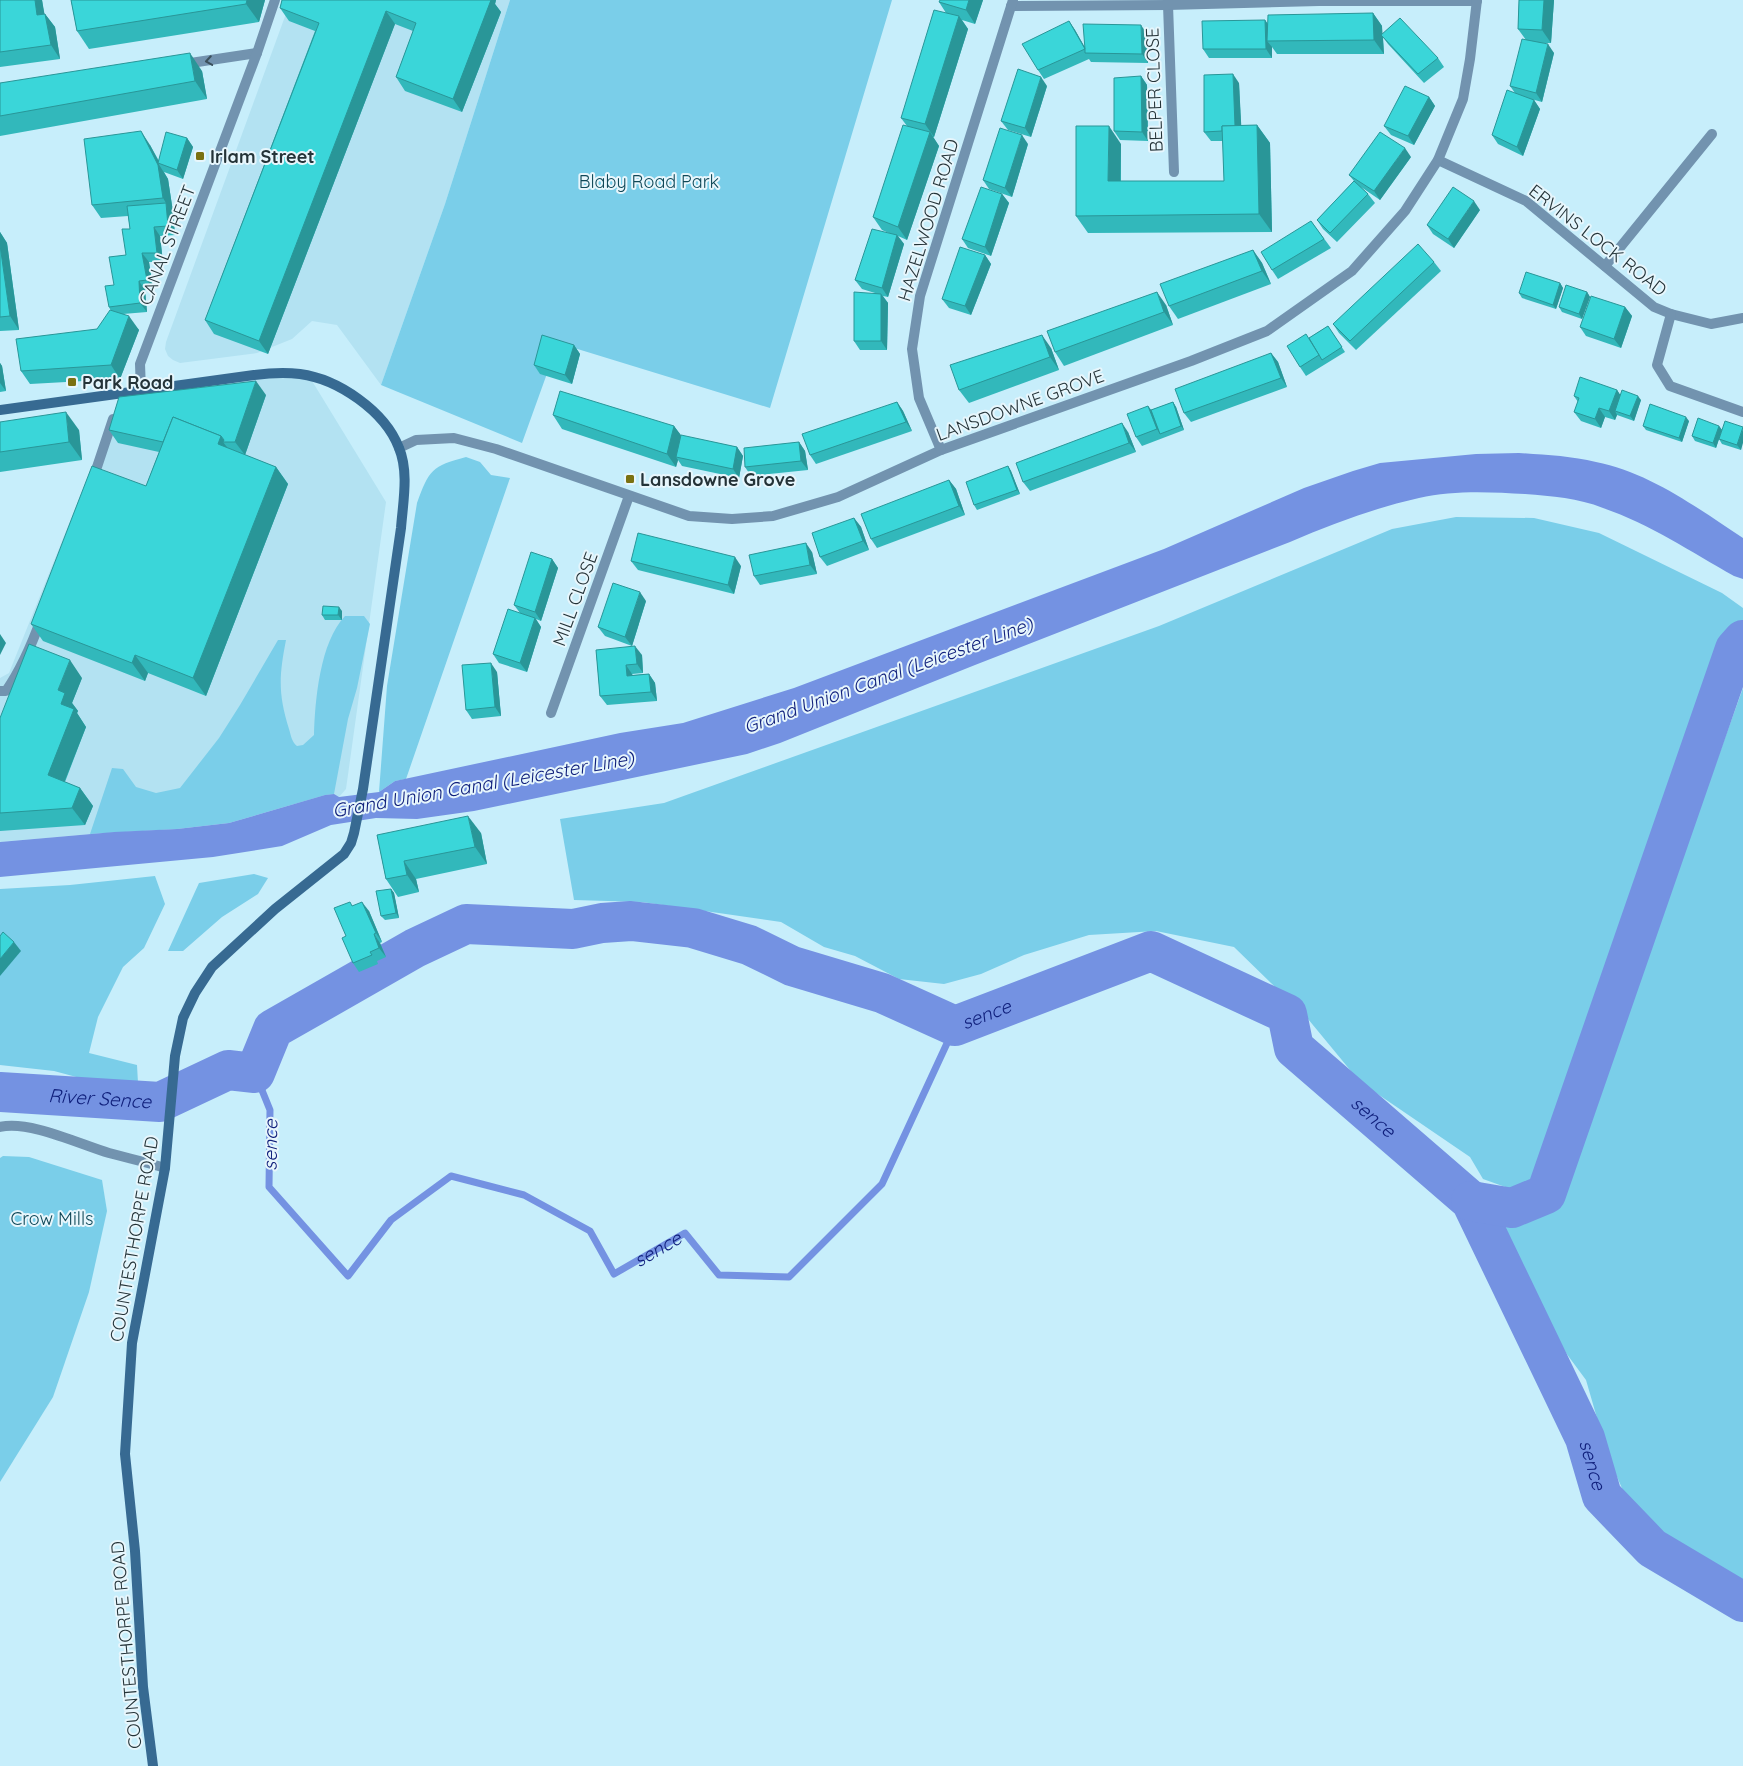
<svg xmlns="http://www.w3.org/2000/svg" width="1743" height="1766" viewBox="0 0 1743 1766" font-family="Quicksand,sans-serif">
<style>
.built{fill:#b3e2f2}
.green{fill:#7acee9}
.water{fill:#7492e2}
.lines{fill:none;stroke-linecap:round;stroke-linejoin:round}
.stream{stroke:#7492e2;stroke-width:7}
.river{stroke:#7492e2;stroke-width:40}
.street{stroke:#7293af;stroke-width:10}
.secondary{stroke:#376a92;stroke-width:10}
.wall{fill:#32b8bb}
.shaded-wall{fill:#299698}
.building{fill:#3ad6d9;stroke:#299698}
.oneway{stroke:#3b505c}
.poi-dot{fill:#7a7111;stroke:#e7f6fc;stroke-width:2}
.labels{text-anchor:middle;dominant-baseline:central;stroke-width:4;stroke-linejoin:round;paint-order:stroke}
.street-label{font-size:18px;fill:#243338;stroke:#e7f6fc}
.poi-label{font-size:18px;font-weight:bold;fill:#243338;stroke:#e7f6fc;text-anchor:start}
.park-label{font-size:18px;fill:#0f4858;stroke:#e7f6fc}
.water-label{font-size:19px;font-style:italic;fill:#10207c;stroke:#e7f6fc}
</style>
<rect width="100%" height="100%" fill="#c7eefb"/>
<!-- built -->
<g class="built">
<polygon points="291,0 510,0 445,204 381,385 337,325 312,321 292,339 257,353 180,363 173,360 168,356 165,349 166,342"/>
<polygon points="268,373 309,376 386,502 346,789 339,797 114,832 0,842 0,678 9,673 121,394"/>
</g>
<!-- green -->
<g class="green">
<polygon points="510,0 892,0 770,408 558,343 522,443 381,385 445,204"/>
<path d="M466 457 480 462 491 475 510 478 406 779 395 781 379 792 387 686 417 503C429 470 432 466 466 457Z"/>
<polygon points="1456,517 1534,518 1599,533 1722,593 1743,608 1743,625 1722,644 1538,1179 1511,1189 1483,1179 1470,1157 1360,1082 1308,1019 1234,947 1156,931 1089,935 1024,955 981,974 944,984 899,979 855,956 824,947 781,922 642,902 574,900 560,819 664,803 1159,626 1392,529"/>
<path d="M345 616H364L370 624 357 688 348 719 334 794 325 795 229 823 177 829 90 834 112 768 123 769 136 787 156 793 180 788 219 738 240 705 278 640H286C279 676 278 694 289 729 291 736 292 742 297 746L303 745 314 735C315 700 320 642 345 616Z"/>
<polygon points="1743,688 1743,1583 1726,1570 1671,1544 1631,1509 1608,1456 1586,1380 1566,1353 1516,1260 1500,1218 1522,1222 1557,1204"/>
<polygon points="254,874 268,878 258,894 222,917 183,951 168,951 199,883"/>
<polygon points="155,876 165,904 144,948 123,967 98,1017 89,1053 137,1065 138,1083 125,1090 54,1071 0,1065 0,889 70,885"/>
<polygon points="3,1156 29,1157 102,1180 107,1211 89,1292 53,1397 0,1482 0,1158"/>
</g>
<!-- water -->
<path class="water" d="M1519 453C1545 455 1571 456 1596 462 1649 472 1699 509 1743 538V579L1734 576C1691 552 1650 524 1603 508 1578 498 1552 496 1525 494 1491 492 1453 490 1419 498 1374 508 1332 524 1290 542L975 665 780 743 747 754 474 811 417 819 376 818 331 825 282 846 213 857 0 877V842L114 832 177 829 229 823 325 795 334 794 339 797 379 792 395 781 620 733 683 723 794 688 1164 549 1304 488 1353 471 1380 463 1476 454Z"/>
<g class="lines">
<!-- stream -->
<path class="stream" id="s1" d="M255 1073 270 1110 269 1187 348 1276 391 1220 451 1176 524 1195 590 1231 614 1274 685 1233 719 1275 789 1277 882 1184 955 1026"/>
<!-- river -->
<g class="river">
<path id="s2" d="M0 1092 160 1102 228 1070 255 1073 273 1029 415 948 466 924 573 929 602 923 631 921 693 928 749 945 792 966 882 993 955 1026 1151 951 1287 1014 1294 1048 1471 1201 1585 1438 1602 1496 1652 1548 1743 1602"/>
<polyline points="1471,1201 1512,1208 1546,1194 1735,649 1743,640"/>
</g>
<!-- street -->
<g class="street">
<polyline points="1168,5 1174,172"/>
<polyline points="1011,6 1168,5 1319,1 1477,1"/>
<polyline points="184,64 257,53"/>
<polyline points="1438,160 1526,201 1654,307 1671,314 1711,324 1743,318"/>
<polyline points="1605,266 1712,134"/>
<polyline points="1671,314 1657,365 1670,386 1743,412"/>
<polyline points="141,390 140,364 257,53 275,0"/>
<polyline points="399,448 416,440 454,438 496,449 689,516 732,519 773,516 838,497 941,450 1191,361 1267,331 1352,271 1405,211 1438,160 1463,99 1470,59 1477,0"/>
<polyline points="941,450 919,398 912,349 920,296 1013,0"/>
<polyline points="93,479 113,419"/>
<path d="M0 691H6C22 668 32 644 41 619"/>
<polyline points="551,713 629,496"/>
<path d="M0 1127C29 1120 79 1144 109 1153 127 1158 146 1162 165 1168"/>
</g>
<!-- secondary -->
<path class="secondary" d="M0 410 254 375C269 373 285 372 300 374 338 379 385 411 399 448 409 472 403 502 401 528L363 789 354 833 351 843 344 854 275 909 212 967 195 993 183 1018 175 1056 165 1168 132 1343 125 1454 135 1551 143 1687 153 1766"/>
</g>
<!-- wall -->
<g class="wall">
<polygon points="0,0 42,0 44,14 45,14 55,27 60,59 0,67"/>
<polygon points="71,0 265,0 259,22 89,49 77,31"/>
<polygon points="282,0 496,0 495,4 501,12 462,112 405,91 396,77 413,31 395,24 268,354 214,334 205,320 315,31 289,21 280,8"/>
<polygon points="983,0 975,24 962,20 968,29 934,137 933,137 939,146 907,240 898,236 904,244 888,297 883,296 888,303 887,350 860,350 854,341 875,293 862,289 855,280 891,234 882,230 873,217 907,126 901,118 946,13 939,2"/>
<polygon points="1519,0 1554,0 1551,43 1541,43 1554,53 1542,102 1531,99 1534,100 1540,109 1523,156 1498,144 1492,135 1515,93 1510,86 1526,40 1518,29"/>
<polygon points="1373,13 1382,26 1382,34 1438,58 1444,67 1424,83 1388,44 1383,37 1384,54 1277,54 1272,47 1272,58 1209,58 1203,49 1265,20 1268,24"/>
<polygon points="1069,21 1075,30 1084,46 1147,34 1148,63 1091,62 1089,59 1044,79 1038,70"/>
<polygon points="202,71 207,99 0,136 0,83"/>
<polygon points="1141,76 1147,85 1148,141 1120,140 1114,131"/>
<polygon points="1239,83 1241,126 1257,125 1270,143 1272,232 1088,233 1076,216 1121,144 1121,181 1224,181 1223,141 1211,141 1204,132"/>
<polygon points="1047,86 1031,137 1008,130 1001,121"/>
<polygon points="1429,97 1435,106 1414,145 1391,135 1384,126"/>
<polygon points="187,138 193,147 183,179 164,172 168,179 173,212 175,235 160,236 163,262 149,262 153,289 145,290 147,312 123,314 139,330 120,379 30,384 21,371 97,329 111,311 109,307 114,285 126,255 130,229 128,216 101,218 92,205 150,145 159,161"/>
<polygon points="1028,144 1012,197 989,189 983,180"/>
<polygon points="1411,157 1380,200 1361,187 1368,194 1375,203 1337,242 1323,229 1317,220 1354,181 1349,175"/>
<polygon points="1002,194 1009,203 991,256 968,248 962,239"/>
<polygon points="1480,210 1454,248 1433,234 1427,225"/>
<polygon points="1311,221 1331,248 1278,279 1272,270"/>
<polygon points="0,232 7,243 19,330 0,331"/>
<polygon points="1253,250 1262,263 1271,284 1178,319 1169,306"/>
<polygon points="985,255 991,264 971,315 949,308 942,299"/>
<polygon points="1434,262 1441,271 1356,350 1339,333 1333,324"/>
<polygon points="1560,283 1563,288 1556,309 1522,298 1519,293"/>
<polygon points="1587,292 1590,297 1582,319 1562,312 1559,307"/>
<polygon points="1166,305 1173,325 1064,366 1055,352"/>
<polygon points="1625,307 1632,316 1621,348 1586,336 1580,327"/>
<polygon points="1328,326 1345,352 1306,376 1300,367 1309,338"/>
<polygon points="574,345 580,354 572,384 540,374 534,365"/>
<polygon points="1051,348 1059,370 969,403 959,390"/>
<polygon points="1271,353 1278,362 1287,387 1191,422 1184,413"/>
<polygon points="0,363 2,366 6,391 0,392"/>
<polygon points="1617,390 1620,395 1641,400 1634,421 1617,415 1615,420 1605,417 1601,428 1581,421 1574,412 1578,402 1574,396"/>
<polygon points="266,395 245,455 276,467 288,484 206,696 148,673 145,681 43,641 31,624 146,486 159,452 118,443 109,430"/>
<polygon points="897,402 903,411 912,431 816,464 810,455"/>
<polygon points="1173,402 1176,407 1184,430 1142,446 1136,437 1148,406 1151,410"/>
<polygon points="553,415 674,426 681,436 737,447 743,456 739,478 682,466 678,460 676,467 562,429"/>
<polygon points="1689,421 1682,442 1646,430 1643,426"/>
<polygon points="0,422 79,430 82,460 0,472"/>
<polygon points="1719,426 1722,430 1716,448 1695,441 1692,436"/>
<polygon points="1743,427 1741,450 1722,444 1719,439"/>
<polygon points="1128,432 1136,452 1030,491 1023,482"/>
<polygon points="799,442 805,451 808,470 751,476 745,467"/>
<polygon points="1008,466 1011,471 1020,494 977,510 974,505"/>
<polygon points="949,480 956,489 965,515 877,548 871,539"/>
<polygon points="854,518 861,527 869,550 827,566 820,557"/>
<polygon points="812,552 817,574 760,585 754,576"/>
<polygon points="552,559 558,568 541,621 536,619 541,627 527,672 499,663 493,654 520,613 514,605"/>
<polygon points="631,561 741,566 734,594 638,570"/>
<polygon points="646,601 632,646 605,636 598,627"/>
<polygon points="342,611 342,620 325,620 322,615"/>
<polygon points="596,650 642,655 643,673 632,674 633,675 649,674 655,683 657,701 607,705 600,696"/>
<polygon points="497,672 501,716 472,719 466,710"/>
<polygon points="82,678 72,703 78,711 77,713 86,727 65,782 80,788 93,806 85,825 0,831 0,718"/>
<polygon points="481,833 487,864 416,879 419,892 398,897 386,879 377,835"/>
<polygon points="391,889 394,893 399,918 385,920 381,916"/>
<polygon points="353,906 369,911 382,942 380,943 386,957 377,961 378,964 359,972 353,963 346,936"/>
</g>
<!-- shaded-wall -->
<g class="shaded-wall">
<polygon points="35,0 42,0 47,28 37,15"/>
<polygon points="247,0 265,0 259,22 246,4"/>
<polygon points="487,0 496,0 495,4 501,12 462,112 453,99"/>
<polygon points="969,0 983,0 975,24 966,10"/>
<polygon points="1544,0 1554,0 1551,43 1542,30"/>
<polygon points="386,11 395,24 268,354 259,341"/>
<polygon points="1373,13 1382,26 1384,54 1374,40"/>
<polygon points="45,14 55,27 60,59 51,45"/>
<polygon points="959,16 968,29 934,137 925,124"/>
<polygon points="1265,20 1271,29 1267,41 1272,47 1272,58 1266,49"/>
<polygon points="1069,21 1075,30 1088,53 1085,49"/>
<polygon points="1141,25 1147,34 1148,63 1142,54"/>
<polygon points="1548,44 1554,53 1542,102 1536,93"/>
<polygon points="190,53 202,71 207,99 195,81"/>
<polygon points="1233,74 1239,83 1242,140 1235,131"/>
<polygon points="1141,76 1147,85 1148,141 1142,132"/>
<polygon points="1041,77 1047,86 1031,137 1025,128"/>
<polygon points="1429,97 1435,106 1414,145 1408,136"/>
<polygon points="1534,100 1540,109 1523,156 1517,147"/>
<polygon points="1257,125 1270,143 1272,232 1259,214"/>
<polygon points="1109,126 1121,144 1120,199 1108,181"/>
<polygon points="141,131 150,145 160,164 158,163 168,179 173,212 175,235 168,226 166,203 163,198"/>
<polygon points="930,132 939,146 907,240 898,227"/>
<polygon points="1022,135 1028,144 1012,197 1005,188"/>
<polygon points="187,138 193,147 183,179 177,170"/>
<polygon points="1405,148 1411,157 1380,200 1374,191"/>
<polygon points="1002,194 1009,203 991,256 985,247"/>
<polygon points="1474,201 1480,210 1454,248 1448,239"/>
<polygon points="154,227 160,236 163,262 157,253"/>
<polygon points="0,232 7,243 19,330 10,316 0,245"/>
<polygon points="897,235 904,244 888,297 882,288"/>
<polygon points="1253,250 1262,263 1271,284 1262,271"/>
<polygon points="142,253 149,262 153,289 147,280"/>
<polygon points="985,255 991,264 971,315 965,306"/>
<polygon points="139,281 145,290 147,312 140,303"/>
<polygon points="1560,283 1563,288 1556,309 1553,305"/>
<polygon points="1157,292 1166,305 1173,325 1164,312"/>
<polygon points="1587,292 1590,297 1582,319 1579,314"/>
<polygon points="881,294 888,303 887,350 881,341"/>
<polygon points="1625,307 1632,316 1621,348 1614,339"/>
<polygon points="129,316 139,330 120,379 111,365"/>
<polygon points="1042,335 1051,348 1059,370 1050,357"/>
<polygon points="574,345 580,354 572,384 565,375"/>
<polygon points="1271,353 1278,362 1287,387 1281,378"/>
<polygon points="0,363 2,366 6,391 0,383"/>
<polygon points="256,381 266,395 245,455 235,442"/>
<polygon points="1617,390 1623,399 1615,411 1617,415 1615,420 1609,411"/>
<polygon points="1638,396 1641,400 1634,421 1630,416"/>
<polygon points="897,402 903,411 912,431 906,422"/>
<polygon points="1173,402 1176,407 1184,430 1181,426"/>
<polygon points="1148,406 1155,415 1160,434 1157,429"/>
<polygon points="1599,408 1605,417 1601,428 1595,419"/>
<polygon points="66,412 79,430 82,460 69,442"/>
<polygon points="1686,417 1689,421 1682,442 1679,438"/>
<polygon points="1122,423 1128,432 1136,452 1129,443"/>
<polygon points="674,426 684,439 676,457 678,460 676,467 667,454"/>
<polygon points="1719,426 1722,430 1716,448 1713,443"/>
<polygon points="1743,429 1743,443 1741,450 1737,445"/>
<polygon points="221,436 225,442 223,442 233,455 218,444"/>
<polygon points="799,442 805,451 808,470 801,461"/>
<polygon points="737,447 743,456 739,478 733,469"/>
<polygon points="1008,466 1011,471 1020,494 1017,490"/>
<polygon points="276,467 288,484 206,696 193,678"/>
<polygon points="949,480 956,489 965,515 959,506"/>
<polygon points="854,518 861,527 869,550 863,541"/>
<polygon points="806,543 812,552 817,574 810,565"/>
<polygon points="735,557 741,566 734,594 728,585"/>
<polygon points="552,559 558,568 541,621 535,612"/>
<polygon points="640,592 646,601 632,646 625,637"/>
<polygon points="339,607 342,611 342,620 338,615"/>
<polygon points="535,618 541,627 527,672 520,663"/>
<polygon points="0,634 6,643 0,655"/>
<polygon points="635,646 642,655 643,673 637,664"/>
<polygon points="135,655 148,673 145,681 132,663"/>
<polygon points="70,660 82,678 72,703 78,711 77,713 86,727 60,793 48,775 61,704 58,690"/>
<polygon points="491,663 497,672 501,716 495,707"/>
<polygon points="626,665 632,674 633,685 627,676"/>
<polygon points="649,674 655,683 657,701 651,692"/>
<polygon points="80,788 93,806 85,825 72,808"/>
<polygon points="468,816 481,833 487,864 475,847"/>
<polygon points="404,861 416,879 419,892 407,875"/>
<polygon points="391,889 394,893 399,918 396,913"/>
<polygon points="362,902 369,911 382,942 376,933"/>
<polygon points="374,934 380,943 386,957 379,948"/>
<polygon points="14,942 21,951 0,976 0,959"/>
</g>
<!-- building -->
<g class="building">
<polygon points="0,0 35,0 37,15 45,14 51,45 0,52"/>
<polygon points="71,0 247,0 246,4 77,31"/>
<polygon points="282,0 491,0 453,99 396,77 416,23 386,11 259,341 205,320 319,23 280,8"/>
<polygon points="940,0 969,0 966,10 939,2"/>
<polygon points="1519,0 1544,0 1542,30 1518,29"/>
<polygon points="934,10 959,16 925,124 901,118"/>
<polygon points="1373,13 1374,40 1267,41 1268,15"/>
<polygon points="1400,18 1438,58 1418,74 1381,35"/>
<polygon points="1265,20 1266,49 1203,49 1202,21"/>
<polygon points="1069,21 1085,49 1083,24 1141,25 1142,54 1085,53 1085,49 1038,70 1022,44"/>
<polygon points="1522,39 1548,44 1536,93 1510,86"/>
<polygon points="190,53 195,81 0,116 0,83"/>
<polygon points="1018,69 1041,77 1025,128 1001,121"/>
<polygon points="1233,74 1235,126 1222,126 1222,131 1204,132 1204,75"/>
<polygon points="1141,76 1142,132 1114,131 1114,78"/>
<polygon points="1405,86 1429,97 1408,136 1384,126"/>
<polygon points="1507,90 1534,100 1517,147 1492,135"/>
<polygon points="903,125 930,132 898,227 873,217"/>
<polygon points="1257,125 1259,214 1076,216 1076,126 1109,126 1108,181 1224,181 1222,126"/>
<polygon points="1000,128 1022,135 1005,188 983,180"/>
<polygon points="141,131 158,165 163,198 92,205 84,139"/>
<polygon points="166,132 187,138 177,170 158,163"/>
<polygon points="1380,132 1405,148 1374,191 1349,175"/>
<polygon points="1354,181 1368,194 1330,233 1317,220"/>
<polygon points="981,187 1002,194 985,247 962,239"/>
<polygon points="1453,187 1474,201 1448,239 1427,225"/>
<polygon points="166,203 168,226 154,227 157,253 142,253 147,280 139,281 140,303 109,307 105,286 114,285 109,257 126,255 122,229 130,229 127,206"/>
<polygon points="1311,221 1324,239 1272,270 1261,252"/>
<polygon points="872,229 897,235 882,288 855,280"/>
<polygon points="1418,244 1434,262 1350,341 1333,324"/>
<polygon points="0,245 10,316 0,317"/>
<polygon points="960,247 985,255 965,306 942,299"/>
<polygon points="1253,250 1262,271 1169,306 1160,284"/>
<polygon points="1526,272 1560,283 1553,305 1519,293"/>
<polygon points="1566,285 1587,292 1579,314 1559,307"/>
<polygon points="854,292 881,294 881,341 854,341"/>
<polygon points="1157,292 1164,312 1055,352 1047,331"/>
<polygon points="1591,296 1625,307 1614,339 1580,327"/>
<polygon points="110,310 129,316 111,365 21,371 16,339 97,329"/>
<polygon points="1328,326 1342,347 1322,360 1309,338"/>
<polygon points="1306,334 1319,355 1300,367 1287,346"/>
<polygon points="542,335 574,345 565,375 534,365"/>
<polygon points="1042,335 1050,357 959,390 950,365"/>
<polygon points="1271,353 1281,378 1184,413 1175,389"/>
<polygon points="1580,377 1617,390 1609,411 1599,408 1595,419 1574,412 1579,398 1574,396"/>
<polygon points="256,381 235,442 223,442 224,440 221,436 173,417 163,442 109,430 119,397"/>
<polygon points="1622,390 1638,396 1630,416 1615,411"/>
<polygon points="560,391 674,426 667,454 553,415"/>
<polygon points="897,402 906,422 810,455 802,434"/>
<polygon points="1173,402 1181,426 1160,434 1151,410"/>
<polygon points="1650,404 1686,417 1679,438 1643,426"/>
<polygon points="1148,406 1157,429 1136,437 1127,414"/>
<polygon points="66,412 69,442 0,452 0,422"/>
<polygon points="173,417 221,436 218,444 276,467 193,678 135,655 132,663 31,624 92,466 146,486"/>
<polygon points="1698,418 1719,426 1713,443 1692,436"/>
<polygon points="1725,421 1743,427 1737,445 1719,439"/>
<polygon points="1122,423 1129,443 1023,482 1016,463"/>
<polygon points="681,435 737,447 733,469 676,457"/>
<polygon points="799,442 801,461 745,467 744,448"/>
<polygon points="1008,466 1017,490 974,505 966,482"/>
<polygon points="949,480 959,506 871,539 861,514"/>
<polygon points="854,518 863,541 820,557 812,533"/>
<polygon points="638,533 735,557 728,585 631,561"/>
<polygon points="806,543 810,565 754,576 749,555"/>
<polygon points="531,552 552,559 535,612 514,605"/>
<polygon points="613,583 640,592 625,637 598,627"/>
<polygon points="323,606 339,607 338,615 322,615"/>
<polygon points="508,609 535,618 520,663 493,654"/>
<polygon points="29,644 70,660 58,690 65,693 61,704 74,709 48,775 80,788 72,808 0,813 0,718"/>
<polygon points="635,646 637,664 626,665 627,676 649,674 651,692 600,696 596,650"/>
<polygon points="491,663 495,707 466,710 462,665"/>
<polygon points="468,816 475,847 404,861 407,875 386,879 377,835"/>
<polygon points="391,889 396,913 381,916 376,891"/>
<polygon points="350,902 352,906 362,902 376,933 374,934 379,948 370,952 372,955 353,963 342,938 346,936 334,908"/>
<polygon points="3,932 14,942 0,959 0,936"/>
</g>
<!-- one-way arrows -->
<defs><path id="oneway-chevron" d="M-2-3.5L2.5 0L-2 3.5" fill="none" stroke-width="1.6" stroke-linecap="round" stroke-linejoin="round" transform="scale(1.25)"/></defs>
<use class="oneway" href="#oneway-chevron" transform="translate(209 61) rotate(171)"/>
<!-- markers -->
<g class="poi-dot">
<rect x="195" y="151" width="10" height="10" rx="2.5"/>
<rect x="67" y="377" width="10" height="10" rx="2.5"/>
<rect x="625" y="474" width="10" height="10" rx="2.5"/>
</g>
<g class="labels">
<!-- street labels -->
<g class="street-label">
<text transform="translate(1154 90) rotate(-92)">BELPER CLOSE</text>
<text transform="translate(928 220) rotate(-73)">HAZELWOOD ROAD</text>
<text transform="translate(1598 240) rotate(38)">ERVINS LOCK ROAD</text>
<text transform="translate(167 245) rotate(-69)">CANAL STREET</text>
<text transform="translate(1020 405) rotate(-20)">LANSDOWNE GROVE</text>
<text transform="translate(575 599) rotate(-70)">MILL CLOSE</text>
<text transform="translate(134 1239) rotate(-80)">COUNTESTHORPE ROAD</text>
<text transform="translate(126 1645) rotate(-95)">COUNTESTHORPE ROAD</text>
</g>
<!-- poi labels -->
<g class="poi-label">
<text x="210" y="156">Irlam Street</text>
<text x="82" y="382">Park Road</text>
<text x="640" y="479">Lansdowne Grove</text>
</g>
<!-- park labels -->
<g class="park-label">
<text x="649" y="181">Blaby Road Park</text>
<text x="52" y="1218">Crow Mills</text>
</g>
<!-- water labels -->
<g class="water-label">
<text transform="translate(888 675) rotate(-20)">Grand Union Canal (Leicester Line)</text>
<text transform="translate(483 784) rotate(-10)">Grand Union Canal (Leicester Line)</text>
<text stroke="none"><textPath href="#s2" startOffset="1072">sence</textPath></text>
<text stroke="none"><textPath href="#s2" startOffset="100">River Sence</textPath></text>
<text stroke="none"><textPath href="#s2" startOffset="1538">sence</textPath></text>
<text transform="translate(270 1145) rotate(-89)">sence</text>
<text stroke="none"><textPath href="#s1" startOffset="631">sence</textPath></text>
<text stroke="none"><textPath href="#s2" startOffset="1958">sence</textPath></text>
</g>
</g>
</svg>
